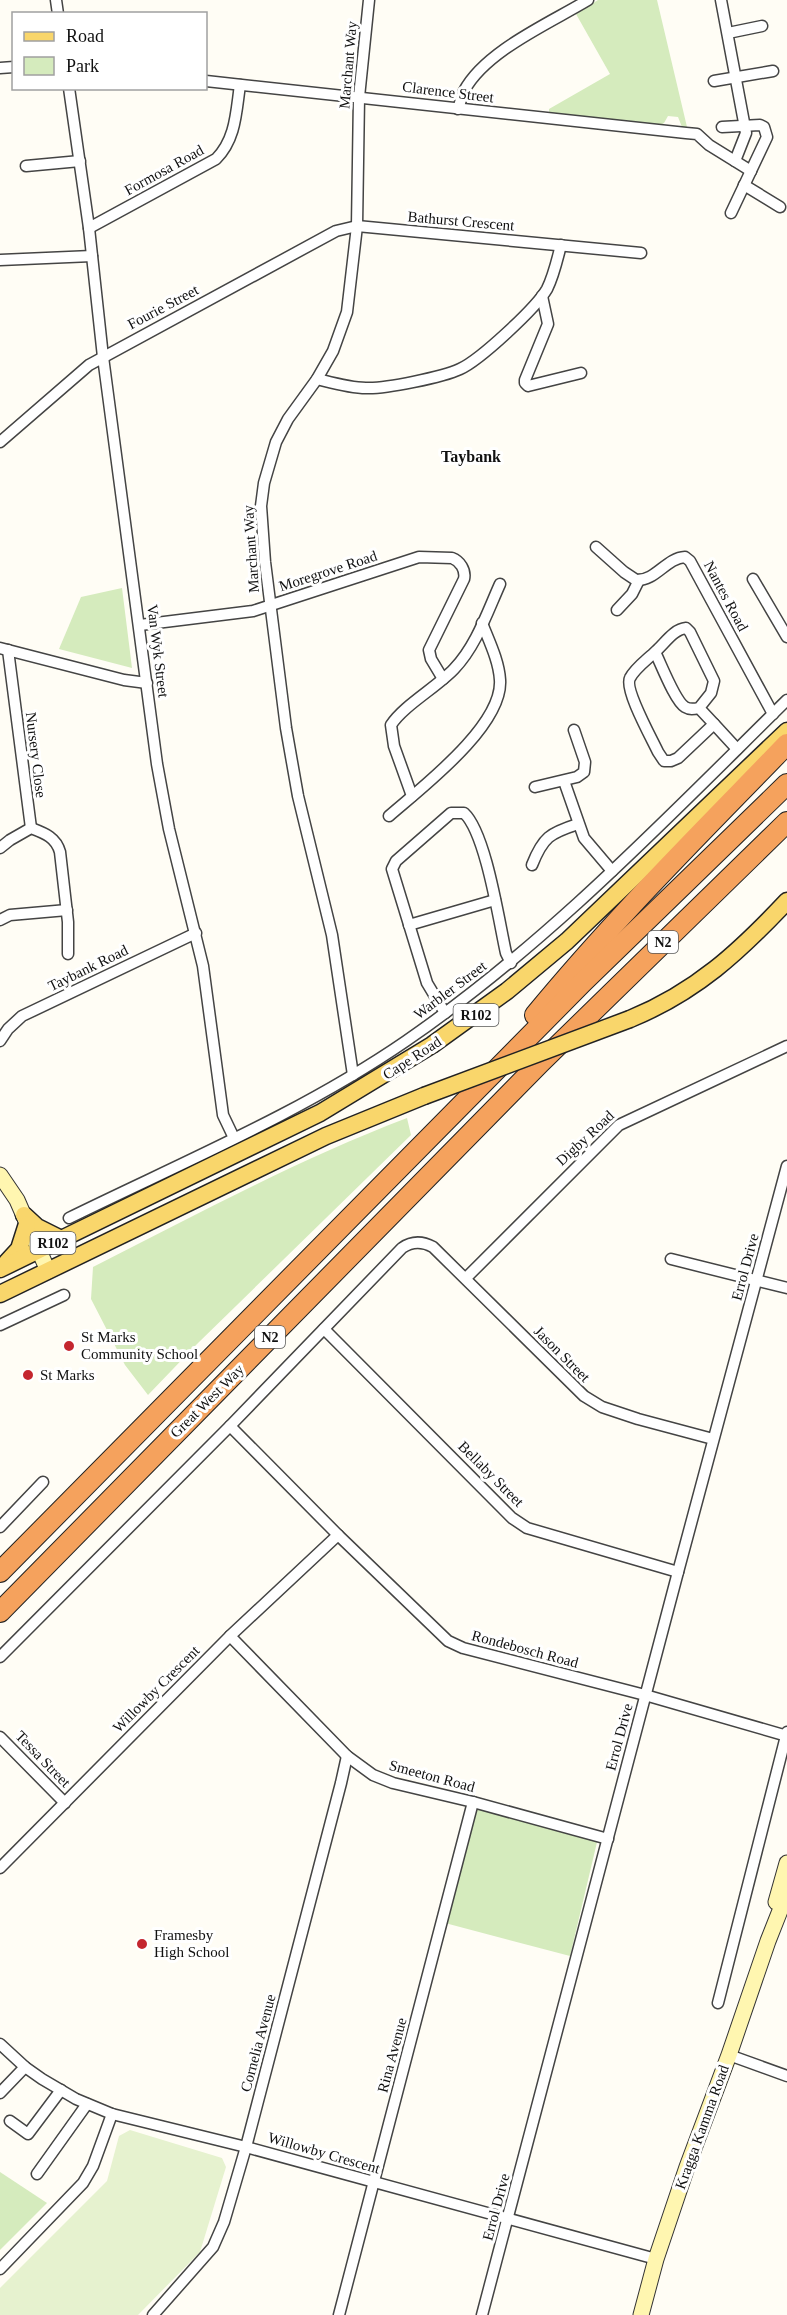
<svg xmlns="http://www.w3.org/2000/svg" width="787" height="2315" viewBox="0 0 787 2315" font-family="Georgia,serif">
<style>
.green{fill:#d5ebbd}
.pitch{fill:#e6f2cf}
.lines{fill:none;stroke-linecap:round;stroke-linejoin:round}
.street-casing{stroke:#444;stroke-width:13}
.secondary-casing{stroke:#333;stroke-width:17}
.primary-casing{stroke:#222;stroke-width:19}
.highway-casing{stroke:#222;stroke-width:22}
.street{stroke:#fff;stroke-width:10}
.secondary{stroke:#fff6b0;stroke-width:15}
.primary{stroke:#f9d66b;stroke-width:16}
.highway{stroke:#f5a25d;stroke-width:20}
.primary-bridge-casing{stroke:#222;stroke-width:19;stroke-linecap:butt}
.primary-bridge{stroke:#f9d66b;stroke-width:16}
.poi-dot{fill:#c4262e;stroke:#fff;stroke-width:2}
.labels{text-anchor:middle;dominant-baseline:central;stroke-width:6;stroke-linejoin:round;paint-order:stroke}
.shield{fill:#fff;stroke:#585858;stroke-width:1.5}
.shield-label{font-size:14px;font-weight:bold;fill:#111}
.street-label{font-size:15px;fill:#111;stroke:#fff}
.poi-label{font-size:15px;fill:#111;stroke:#fff;text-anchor:start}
.neighbourhood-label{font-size:16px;font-weight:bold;fill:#111;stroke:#fff}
</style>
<rect width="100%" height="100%" fill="#fffdf5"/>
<!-- green -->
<g class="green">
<polygon points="598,0 657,0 687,127 682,127 678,117 668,116 664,123 658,126 549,114 549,109 610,74 576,14"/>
<polygon points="122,588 132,668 59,649 81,597"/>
<path d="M407 1118 411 1135 197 1344 148 1395 125 1365 91 1299 93 1267C196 1215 299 1159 407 1118Z"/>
<polygon points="477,1808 598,1838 570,1956 445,1923"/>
<polygon points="0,2172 47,2203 0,2250"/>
</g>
<!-- pitch -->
<polygon class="pitch" points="130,2130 222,2158 226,2167 200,2252 138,2315 0,2315 0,2288 107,2181 119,2136"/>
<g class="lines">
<!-- street casing -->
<g class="street-casing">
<g id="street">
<polyline points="56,0 58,14"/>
<polyline points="721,0 746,133 735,161"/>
<polyline points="728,33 762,26"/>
<polyline points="0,68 14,67"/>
<polyline points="206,81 686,133 697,134 709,145 751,171"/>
<polyline points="714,81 773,71"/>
<polyline points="69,88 89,228 103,357 157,764 169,829 203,966 223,1115 234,1138"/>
<path d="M458 109C460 103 462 96 464 91 485 51 550 23 588 0"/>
<polyline points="722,127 760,125 764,127 767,137 731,213"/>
<polyline points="26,166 80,161"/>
<polyline points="744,185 780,207"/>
<path d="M89 228 216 159C236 139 236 112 240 85"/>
<polyline points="0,260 92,256"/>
<polyline points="542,296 548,324 525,380 525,383 528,386 581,373"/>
<path d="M317 379C333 383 350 388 366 388 385 389 443 377 460 369 480 360 536 308 547 289 554 275 557 260 561 245"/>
<polyline points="0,442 89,365 336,231 357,226 641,253"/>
<path d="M596 547 624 572 636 580C656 581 666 558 685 557L690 561 773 714"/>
<polyline points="753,579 787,637"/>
<polyline points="617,610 632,594 639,580"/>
<path d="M140 625 253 611 419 557 452 558C460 561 466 570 464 579L429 650 431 659 443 679"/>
<polyline points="0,648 124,680 147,683"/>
<polyline points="8,650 31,828"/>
<path d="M655 652C661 664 675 701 685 707 690 710 694 709 699 708L711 693 714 681 690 632 686 628C674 629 665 643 656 651 648 659 635 668 630 678 624 689 652 739 658 752L664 761H671L678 758 714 724 699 708"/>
<polyline points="714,724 737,749"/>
<polyline points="564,781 584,838 612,871"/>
<polyline points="535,787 577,777 584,772 585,762 574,730"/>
<path d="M412 796 394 746 391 725C403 706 437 687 454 669 476 646 487 613 500 584"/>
<path d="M389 816C421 788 503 726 500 680 499 661 489 641 482 623"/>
<path d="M0 848 10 840 31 828C44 833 56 837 60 852L68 922V954"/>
<path d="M532 865C543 837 550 833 578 824"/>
<polyline points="0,920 10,915 67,910"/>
<polyline points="409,925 495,900"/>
<path d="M445 1013 427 983 392 869 396 861 451 813H464C486 833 499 922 506 953L511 963"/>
<polyline points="0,1041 8,1029 22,1016 196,933"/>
<polyline points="353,1075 332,935 298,796 286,728 265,562 261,506 264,483 276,442 288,419 317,379 333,351 347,312 357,226 359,97 369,0"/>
<path d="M69 1218C181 1163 303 1112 406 1041 547 944 665 820 787 700"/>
<polyline points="671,1259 787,1288"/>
<polyline points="466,1278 619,1125 787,1046"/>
<polyline points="0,1325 64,1295"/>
<polyline points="324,1329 512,1518 527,1528 678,1572"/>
<polyline points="230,1426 338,1535 448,1641 463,1648 645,1695 787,1736"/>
<polyline points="0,1527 43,1482"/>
<polyline points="230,1636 347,1756 373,1775 393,1783 473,1802 608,1839"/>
<path d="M0 1657 230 1426 402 1248C412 1241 422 1241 433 1247L584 1396 602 1407 638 1419 713 1439"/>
<polyline points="0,1737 65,1803"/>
<polyline points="0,1868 230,1636 338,1535"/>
<polyline points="718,2003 787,1732"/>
<polyline points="0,2044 25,2067 42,2079 76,2099 112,2114 246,2147 656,2259"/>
<polyline points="729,2055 787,2076"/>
<polyline points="0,2093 25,2067"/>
<polyline points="10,2121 28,2134 61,2090"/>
<polyline points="37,2174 87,2104"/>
<polyline points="0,2269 83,2183 93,2166 112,2114"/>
<polyline points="153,2315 213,2247 224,2222 246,2147 341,1783 347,1756"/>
<polyline points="339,2315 473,1802"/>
<polyline points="482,2315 678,1572 787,1166"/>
</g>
</g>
<!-- secondary casing -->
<g class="secondary-casing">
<g id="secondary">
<polyline points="0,1175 17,1200 48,1271"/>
<polyline points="776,1902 787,1863"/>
<polyline points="641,2315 656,2259 687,2167 729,2055 768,1941 787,1893"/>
</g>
</g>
<!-- primary casing -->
<g class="primary-casing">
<g id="primary">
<path d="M630 1019C696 992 739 952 787 901"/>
<polyline points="24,1215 37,1227 61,1239"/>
<polyline points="7,1262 19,1249 27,1224"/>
<polyline points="0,1269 320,1113 432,1045 507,991 567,941 787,731"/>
<polyline points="0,1294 326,1136 424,1096"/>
</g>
</g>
<!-- highway casing -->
<g class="highway-casing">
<g id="highway">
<path d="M535 1015C614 919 701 833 787 744"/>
<polyline points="0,1572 582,983 787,784"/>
<polyline points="0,1612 540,1063 787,822"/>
</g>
</g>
<!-- street -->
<use href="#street" class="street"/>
<!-- secondary -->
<use href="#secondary" class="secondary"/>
<!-- primary -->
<use href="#primary" class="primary"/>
<!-- highway -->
<use href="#highway" class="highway"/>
<!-- primary-bridge casing -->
<g class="primary-bridge-casing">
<polyline id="primary-bridge" points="424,1096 630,1019"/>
</g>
<!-- primary-bridge -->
<use href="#primary-bridge" class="primary-bridge"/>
</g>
<!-- markers -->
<g class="poi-dot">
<circle cx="69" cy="1346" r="6"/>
<circle cx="28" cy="1375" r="6"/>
<circle cx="142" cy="1944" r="6"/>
</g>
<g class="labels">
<!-- shield labels -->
<g class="shield">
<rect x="648" y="931" width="30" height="22" rx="4.5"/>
<rect x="453.5" y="1004" width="45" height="22" rx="4.5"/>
<rect x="30.5" y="1232" width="45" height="22" rx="4.5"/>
<rect x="255" y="1326" width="30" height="22" rx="4.5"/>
</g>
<g class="shield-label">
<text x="663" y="942">N2</text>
<text x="476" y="1015">R102</text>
<text x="53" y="1243">R102</text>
<text x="270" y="1337">N2</text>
</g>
<!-- street labels -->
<g class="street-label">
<text transform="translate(348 65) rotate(-85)">Marchant Way</text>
<text transform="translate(448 92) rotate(7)">Clarence Street</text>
<text transform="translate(164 170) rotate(-29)">Formosa Road</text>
<text transform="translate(461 221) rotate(5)">Bathurst Crescent</text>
<text transform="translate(163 307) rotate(-28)">Fourie Street</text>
<text transform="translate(251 549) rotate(-94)">Marchant Way</text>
<text transform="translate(328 571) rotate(-18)">Moregrove Road</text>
<text transform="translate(726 596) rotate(62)">Nantes Road</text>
<text transform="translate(158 651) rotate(83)">Van Wyk Street</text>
<text transform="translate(36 755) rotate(83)">Nursery Close</text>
<text transform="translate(88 968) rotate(-26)">Taybank Road</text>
<text transform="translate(450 990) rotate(-37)">Warbler Street</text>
<text transform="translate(412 1058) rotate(-33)">Cape Road</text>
<text transform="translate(585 1138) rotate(-43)">Digby Road</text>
<text transform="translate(745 1267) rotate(-75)">Errol Drive</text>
<text transform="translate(562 1354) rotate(45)">Jason Street</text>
<text transform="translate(207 1401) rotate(-45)">Great West Way</text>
<text transform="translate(491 1474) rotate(45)">Bellaby Street</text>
<text transform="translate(525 1649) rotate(15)">Rondebosch Road</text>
<text transform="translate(156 1689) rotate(-45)">Willowby Crescent</text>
<text transform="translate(619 1737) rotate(-75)">Errol Drive</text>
<text transform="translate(43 1759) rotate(46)">Tessa Street</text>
<text transform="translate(432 1776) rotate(15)">Smeeton Road</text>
<text transform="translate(258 2043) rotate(-75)">Cornelia Avenue</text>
<text transform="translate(392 2055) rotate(-75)">Rina Avenue</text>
<text transform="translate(702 2127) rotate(-70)">Kragga Kamma Road</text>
<text transform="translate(324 2153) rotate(16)">Willowby Crescent</text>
<text transform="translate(496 2207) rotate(-75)">Errol Drive</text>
</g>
<!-- poi labels -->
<g class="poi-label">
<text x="81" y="1337">St Marks<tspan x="81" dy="17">Community School</tspan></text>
<text x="40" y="1375">St Marks</text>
<text x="154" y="1935">Framesby<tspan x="154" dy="17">High School</tspan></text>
</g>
<!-- neighbourhood labels -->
<g class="neighbourhood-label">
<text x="471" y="456">Taybank</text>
</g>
</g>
<!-- legend -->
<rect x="12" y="12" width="195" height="78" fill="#ffffff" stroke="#a0a0a0" stroke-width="1.5"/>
<rect x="24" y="32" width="30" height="9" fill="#f9d66b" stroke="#a0a0a0" stroke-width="1.5"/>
<text x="66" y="42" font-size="18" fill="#111111">Road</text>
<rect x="24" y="57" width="30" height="18" fill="#d5ebbd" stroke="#a0a0a0" stroke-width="1.5"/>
<text x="66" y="72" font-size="18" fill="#111111">Park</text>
</svg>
